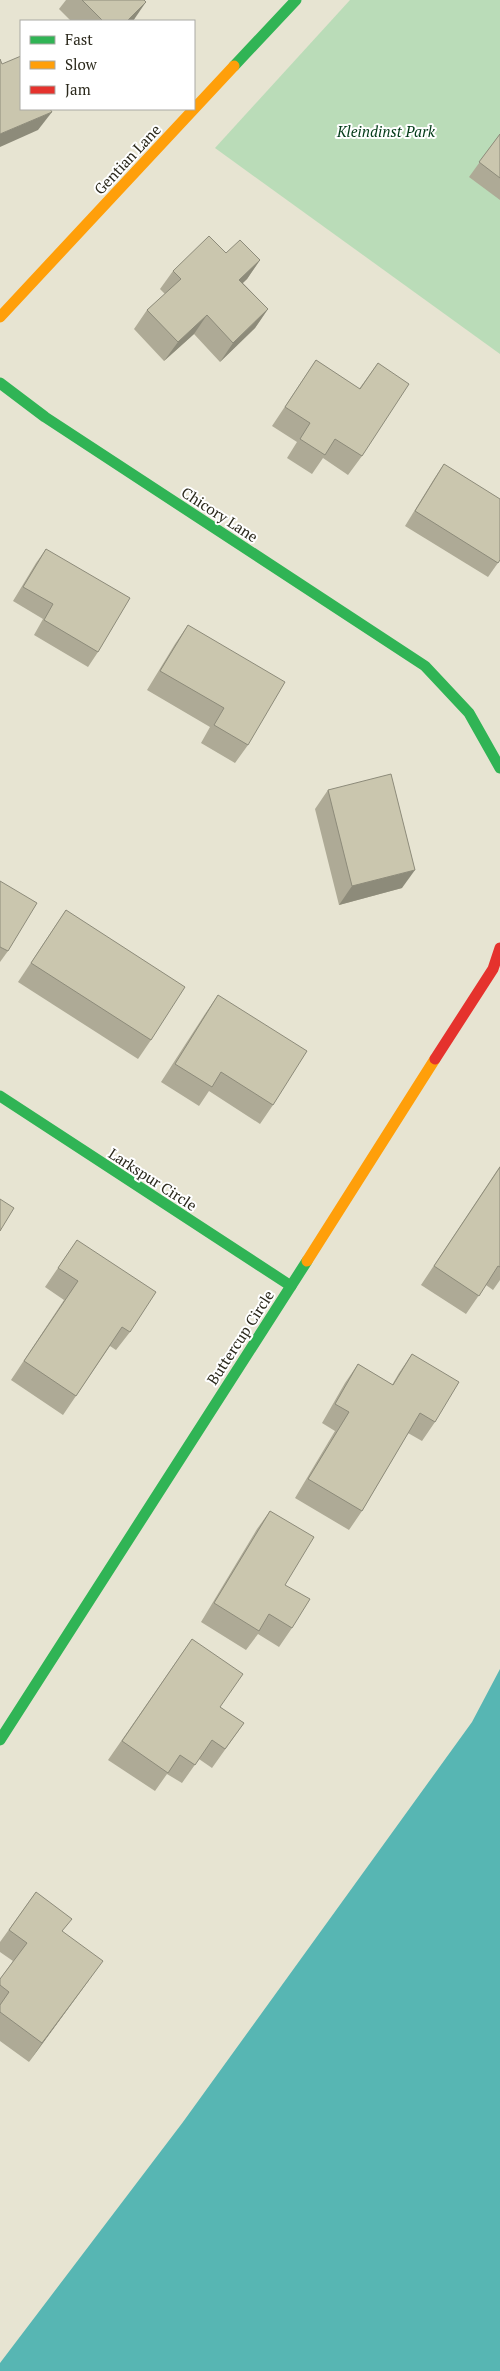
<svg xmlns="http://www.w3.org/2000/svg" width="500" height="2371" viewBox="0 0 500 2371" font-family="'PT Serif',serif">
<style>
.green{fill:#badcb8}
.water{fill:#57b6b3}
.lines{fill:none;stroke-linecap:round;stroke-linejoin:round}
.fast{stroke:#30b455;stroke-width:11}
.slow{stroke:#ff9f0a;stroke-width:11}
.jam{stroke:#e5322d;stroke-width:11}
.wall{fill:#aeaa96}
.shaded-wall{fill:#8d8b7a}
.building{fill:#cac6ae;stroke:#8d8b7a}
.labels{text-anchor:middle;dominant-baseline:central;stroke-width:4;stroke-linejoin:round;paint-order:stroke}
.park-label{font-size:15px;font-style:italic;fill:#033b18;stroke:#fff}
.street-label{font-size:15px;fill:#2b291c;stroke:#fff}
</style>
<rect width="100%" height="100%" fill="#e7e4d2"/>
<!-- green -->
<polygon class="green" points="350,0 500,0 500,354 215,148"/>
<!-- water -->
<polygon class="water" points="500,1669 500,2371 0,2371 0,2363 183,2122 472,1722"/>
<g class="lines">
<!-- fast -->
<g class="fast">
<polyline points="234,66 296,0"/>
<polyline points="0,383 45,417 425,666 469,713 500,768"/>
<polyline points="0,1096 291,1286"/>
<polyline points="0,1740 307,1261"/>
</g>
<!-- slow -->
<g class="slow">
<polyline points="0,317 234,66"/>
<polyline points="307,1261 435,1059"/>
</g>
<!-- jam -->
<polyline class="jam" points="435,1059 493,969 500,948"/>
</g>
<!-- wall -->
<g class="wall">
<polygon points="66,0 144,0 133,21 71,21 59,9"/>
<polygon points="500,134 500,200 469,177"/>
<polygon points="226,253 260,260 247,279 243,283 268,309 255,328 220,362 194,334 164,361 134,329 147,310 165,294 160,289 173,271"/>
<polygon points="316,360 359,389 378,363 362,456 348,475 323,458 312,474 287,458 297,442 272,426"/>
<polygon points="444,464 500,560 488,577 405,526 434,479"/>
<polygon points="46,549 98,652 88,667 34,635 43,619 13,601 36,563"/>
<polygon points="188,625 248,745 235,763 201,743 210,727 147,690 175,644"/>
<polygon points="328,790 402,888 339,905 315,809"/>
<polygon points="0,881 8,951 0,962"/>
<polygon points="66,910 151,1040 138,1059 18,982"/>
<polygon points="218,995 273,1105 260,1124 209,1091 199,1106 161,1082 205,1014"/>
<polygon points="500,1166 500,1280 493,1290 486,1285 466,1314 421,1285"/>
<polygon points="77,1240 130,1332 116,1350 110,1346 63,1415 11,1380 64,1300 45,1287"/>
<polygon points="412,1354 435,1422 422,1441 408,1433 362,1511 349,1530 295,1498 335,1431 322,1423 345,1383 358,1364 392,1385 399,1373"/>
<polygon points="270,1511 285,1585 292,1628 279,1647 258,1634 246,1650 201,1622 257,1529"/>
<polygon points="192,1639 220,1707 244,1723 212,1768 199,1759 182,1783 167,1774 155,1791 108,1760"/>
<polygon points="36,1892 63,1932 89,1980 29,2062 0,2041 0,1979 13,1961 0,1952 0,1942"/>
</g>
<!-- shaded-wall -->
<g class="shaded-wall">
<polygon points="146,2 133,21 127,21"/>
<polygon points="52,112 38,130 0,147 0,134"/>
<polygon points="260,260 247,279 226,298 239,280"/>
<polygon points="268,309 255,328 220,362 233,343"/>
<polygon points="207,315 194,334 164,361 178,342"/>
<polygon points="415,870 402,888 339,905 352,886"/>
<polygon points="103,1961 89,1980 29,2062 42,2043"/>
</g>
<!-- building -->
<g class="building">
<polygon points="82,0 144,0 146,2 127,21 103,21"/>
<polygon points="21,56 21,109 50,109 52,112 0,134 0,59 2,64"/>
<polygon points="500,134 500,178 479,162"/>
<polygon points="209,236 226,253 240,240 260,260 239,280 268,309 233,343 207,315 178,342 147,310 181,279 173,271"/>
<polygon points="316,360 360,389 378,363 409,384 362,456 335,439 325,455 300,439 310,423 285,407"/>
<polygon points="444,464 500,499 500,560 498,563 415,511"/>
<polygon points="46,549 130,598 98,652 44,620 53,604 23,587"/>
<polygon points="188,625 285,682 248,745 214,725 224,708 160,671"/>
<polygon points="391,774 415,870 352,886 328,790"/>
<polygon points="0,881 37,903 8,951 0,947"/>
<polygon points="66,910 185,987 151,1040 31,963"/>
<polygon points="218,995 307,1051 273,1105 221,1072 212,1087 175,1064"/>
<polygon points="500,1167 500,1267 498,1266 479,1296 434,1266"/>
<polygon points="0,1199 14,1208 0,1231"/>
<polygon points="77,1240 156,1292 130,1332 122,1327 76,1396 24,1361 78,1281 58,1268"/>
<polygon points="412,1354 459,1382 435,1422 420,1413 362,1511 308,1479 349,1412 335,1404 358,1364 393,1385"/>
<polygon points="270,1511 314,1537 285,1585 310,1599 292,1628 269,1614 259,1631 214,1603"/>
<polygon points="192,1639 243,1674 220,1707 244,1723 225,1749 212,1740 195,1765 180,1755 168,1773 122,1741"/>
<polygon points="36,1892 72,1919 62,1931 103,1961 42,2043 0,2012 0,2005 9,1992 0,1985 0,1979 27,1943 9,1930"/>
</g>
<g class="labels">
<!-- park labels -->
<g class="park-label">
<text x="386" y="131">Kleindinst Park</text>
</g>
<!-- street labels -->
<g class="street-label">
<text transform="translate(127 159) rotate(-47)">Gentian Lane</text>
<text transform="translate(220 514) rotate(33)">Chicory Lane</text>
<text transform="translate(153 1179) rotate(33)">Larkspur Circle</text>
<text transform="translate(240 1337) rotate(-57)">Buttercup Circle</text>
</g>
</g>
<!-- legend -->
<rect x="20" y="20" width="175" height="90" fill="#ffffff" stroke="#aaa9a4"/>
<rect x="30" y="36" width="25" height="8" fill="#30b455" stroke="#aaa9a4"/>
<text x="65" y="45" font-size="15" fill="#2b291c">Fast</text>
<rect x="30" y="61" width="25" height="8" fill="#ff9f0a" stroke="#aaa9a4"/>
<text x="65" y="70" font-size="15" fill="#2b291c">Slow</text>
<rect x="30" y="86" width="25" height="8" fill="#e5322d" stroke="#aaa9a4"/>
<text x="65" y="95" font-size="15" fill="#2b291c">Jam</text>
</svg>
